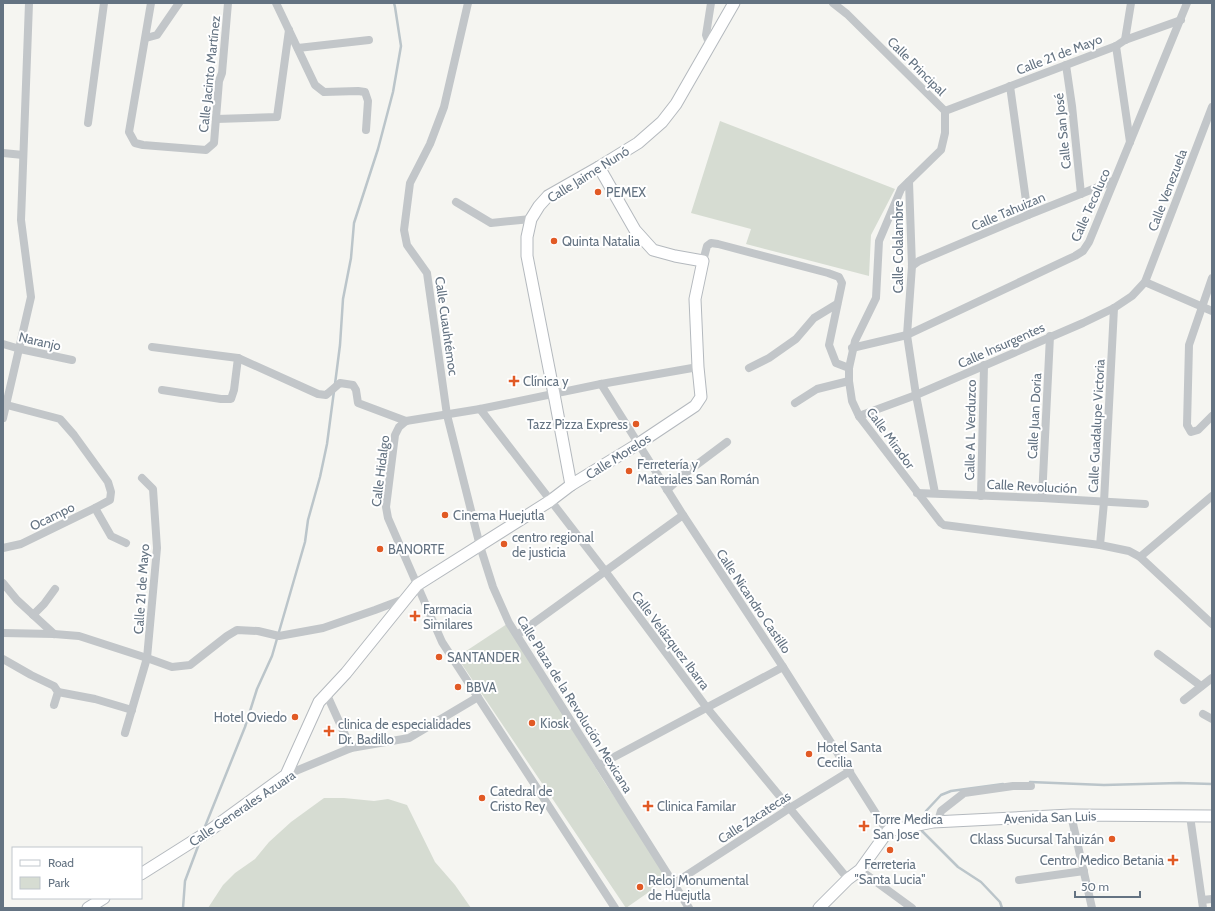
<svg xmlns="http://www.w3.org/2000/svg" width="1215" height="911" viewBox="0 0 1215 911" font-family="Cabin,sans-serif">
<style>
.green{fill:#d6dcd2}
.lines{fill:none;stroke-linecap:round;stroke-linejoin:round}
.stream{stroke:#bbc5ca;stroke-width:2.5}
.secondary-casing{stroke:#b4b9be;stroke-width:13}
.street{stroke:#c2c6c9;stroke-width:8}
.secondary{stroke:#fff;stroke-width:11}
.poi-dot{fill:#e15a25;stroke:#fff;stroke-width:1.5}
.labels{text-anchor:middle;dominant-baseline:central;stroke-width:4;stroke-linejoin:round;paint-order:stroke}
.street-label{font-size:13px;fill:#647382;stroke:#fff}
.poi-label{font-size:13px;fill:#647382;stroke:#fff;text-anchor:start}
</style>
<rect width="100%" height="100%" fill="#f5f5f1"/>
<!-- green -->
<g class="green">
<polygon points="720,121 895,189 871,235 869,276 746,244 751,229 691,213"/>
<polygon points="507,624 515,636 605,783 669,878 626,908 457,657"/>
<polygon points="324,798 344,798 374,801 388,799 407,805 435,862 455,885 471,908 208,908 223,885 235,873 255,859 269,842 291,822"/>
</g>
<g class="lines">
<!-- stream -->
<g class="stream">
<polyline points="335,384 340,345 343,299 351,258 354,223 378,149 393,92 401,46 395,7 394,3"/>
<polyline points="1030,782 1104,785 1179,783 1212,784"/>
<polyline points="924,820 926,811 941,795 951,791 1003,784"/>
<polyline points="923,827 922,831 958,867 981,882 1000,902 1002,908"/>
<polyline points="204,829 245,727 257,689 272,656 305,542 308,520 320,477 327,444 334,391"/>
<polyline points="183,908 185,881 200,841"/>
</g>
<!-- secondary casing -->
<g class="secondary-casing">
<g id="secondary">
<polyline points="571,485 554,394 527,256 527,237 531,219 539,206 548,196 599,167 638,143 662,122 676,104 734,3"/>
<polyline points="141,874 209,831 286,775 319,702 346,673 417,585 550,501 571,485 638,444 695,406 701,397 698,367 695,299 703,261 675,256 653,250 635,230 599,167"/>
<polyline points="88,908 104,898"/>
<polyline points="819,908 848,879 860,870 888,831 933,822 1071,815 1212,816"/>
</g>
</g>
<!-- street -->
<g class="street">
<polyline points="151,3 129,132 135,143 143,145 206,150 214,143 219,81 222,73 228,3"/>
<polyline points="276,3 315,85 324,92 358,91 365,92 368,101 366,130"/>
<polyline points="468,3 444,107 430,144 410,183 404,230 407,245 427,273 447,415 480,546 493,587 509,623 689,908"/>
<polyline points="833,3 847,14 945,111 945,133 941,150 901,189 879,241 876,298 855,341 849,368 849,381 852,401 859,416 941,523 944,525 1100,545 1129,551 1140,557 1212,624"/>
<polyline points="146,38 157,35 179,3"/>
<polyline points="1125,40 1131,3"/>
<polyline points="710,46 706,35 711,3"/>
<polyline points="1116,46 1130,142"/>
<polyline points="298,48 369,40"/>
<polyline points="1066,65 1072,106 1081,194"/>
<polyline points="1010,86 1028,215"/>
<polyline points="945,111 1116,46 1125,40 1181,20"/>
<polyline points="216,119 277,117 289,30"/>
<polyline points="88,123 104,3"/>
<polyline points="3,153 23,155"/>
<polyline points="909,182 912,266 907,335 916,395 935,493"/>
<polyline points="456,202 491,223 531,219"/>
<polyline points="703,261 707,246 711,243 718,244 828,273 839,277 842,283 829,345 836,363 849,368"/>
<polyline points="912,266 919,261 1028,215 1113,181"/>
<polyline points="1212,278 1189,345 1187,425 1191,432 1198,430 1212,416"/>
<polyline points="1145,282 1212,311"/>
<polyline points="3,344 20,349 72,360"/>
<polyline points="152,347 238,358 318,394 326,395 340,383 353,385 356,390 358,403 406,421"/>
<polyline points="852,348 907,335 1075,256 1083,251 1089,242 1187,3"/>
<polyline points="749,368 769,358 796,339 814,318 837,304"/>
<polyline points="601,384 683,515 783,667 887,831"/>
<polyline points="162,390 221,399 231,399 234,390 238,358"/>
<polyline points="795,403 817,389 849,381"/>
<polyline points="3,404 60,419 74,435 108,482 111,492 110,500 95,508 21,544 3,548"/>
<polyline points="480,409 605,571 707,708 848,879"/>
<polyline points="859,416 916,395 1083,323 1114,308 1132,296 1145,282 1212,107"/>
<polyline points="3,418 31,297 21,220 29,3"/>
<polyline points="667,490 683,475 727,442"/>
<polyline points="917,493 1042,498 1145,504"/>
<polyline points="981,496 984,365"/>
<polyline points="1042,498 1050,336"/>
<polyline points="95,508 111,536 126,543"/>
<polyline points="1100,545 1104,502 1114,308"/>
<polyline points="1140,557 1212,496"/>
<polyline points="3,583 17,600 54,634"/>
<polyline points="33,615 44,604 55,589"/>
<polyline points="3,633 54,634 79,636 147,658 172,667 190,665 227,636 237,630 258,631 279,636 323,628 375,610 404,599"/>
<polyline points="517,635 683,515"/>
<polyline points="1158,654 1201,686"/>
<polyline points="3,659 31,675 54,686 58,692 54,705"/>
<polyline points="58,692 95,699 132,710"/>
<polyline points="327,695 351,748"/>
<polyline points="1184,700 1212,678"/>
<polyline points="1203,714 1212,719"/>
<polyline points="125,733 147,658 157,548 153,489 142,478"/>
<polyline points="599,765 783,667"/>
<polyline points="286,775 351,748 409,738 478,697"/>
<polyline points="1071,815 1092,908"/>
<polyline points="1190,816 1203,908"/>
<polyline points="938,821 941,811 964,793 1013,786 1031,786"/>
<polyline points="860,870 912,908"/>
<polyline points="1019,880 1084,871"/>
<polyline points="673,884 790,808 850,771"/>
<polyline points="1202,900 1212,899"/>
<polyline points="615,908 442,642 388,518 386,507 395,435 399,427 406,421 480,409 601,384 698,367"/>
</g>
<!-- secondary -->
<use href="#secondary" class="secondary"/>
</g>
<!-- markers -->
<g class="poi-dot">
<circle cx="598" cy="192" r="4"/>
<circle cx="554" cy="241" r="4"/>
<path d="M512 375h4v4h4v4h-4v4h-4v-4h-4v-4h4z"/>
<circle cx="636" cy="424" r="4"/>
<circle cx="629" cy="471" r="4"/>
<circle cx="445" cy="515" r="4"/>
<circle cx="504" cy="544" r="4"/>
<circle cx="380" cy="549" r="4"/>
<path d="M413 610h4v4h4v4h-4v4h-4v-4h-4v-4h4z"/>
<circle cx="439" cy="657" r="4"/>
<circle cx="458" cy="687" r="4"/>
<circle cx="295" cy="717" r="4"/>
<circle cx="532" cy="723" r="4"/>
<path d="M327 725h4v4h4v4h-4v4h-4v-4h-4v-4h4z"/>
<circle cx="809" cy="754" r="4"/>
<circle cx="482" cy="798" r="4"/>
<path d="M646 800h4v4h4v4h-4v4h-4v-4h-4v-4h4z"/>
<path d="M862 820h4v4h4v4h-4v4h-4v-4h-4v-4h4z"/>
<circle cx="1112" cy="839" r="4"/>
<circle cx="890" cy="850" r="4"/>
<path d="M1171 854h4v4h4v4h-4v4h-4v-4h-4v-4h4z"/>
<circle cx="640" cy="887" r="4"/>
</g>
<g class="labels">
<!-- street labels -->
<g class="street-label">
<text transform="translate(1059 54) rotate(-21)">Calle 21 de Mayo</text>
<text transform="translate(917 66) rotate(45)">Calle Principal</text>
<text transform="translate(209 74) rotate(-84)">Calle Jacinto Martínez</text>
<text transform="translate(1062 131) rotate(-96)">Calle San José</text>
<text transform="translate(588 174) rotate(-32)">Calle Jaime Nunó</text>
<text transform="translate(1167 190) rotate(-69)">Calle Venezuela</text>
<text transform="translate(1090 205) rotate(-66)">Calle Tecoluco</text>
<text transform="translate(1008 211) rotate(-23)">Calle Tahuizan</text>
<text transform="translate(898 247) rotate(-90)">Calle Colalambre</text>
<text transform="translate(447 326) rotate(82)">Calle Cuauhtémoc</text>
<text transform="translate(40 341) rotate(13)">Naranjo</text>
<text transform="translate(1001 345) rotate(-24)">Calle Insurgentes</text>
<text transform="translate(1034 416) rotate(-87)">Calle Juan Doria</text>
<text transform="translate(1096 426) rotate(-87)">Calle Guadalupe Victoria</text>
<text transform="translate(970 430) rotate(-89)">Calle A L Verduzco</text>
<text transform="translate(891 438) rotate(54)">Calle Mirador</text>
<text transform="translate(618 456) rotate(-32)">Calle Morelos</text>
<text transform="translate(380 471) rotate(-83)">Calle Hidalgo</text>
<text transform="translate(1032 486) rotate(3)">Calle Revolución</text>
<text transform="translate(52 516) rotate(-26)">Ocampo</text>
<text transform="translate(141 589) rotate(-86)">Calle 21 de Mayo</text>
<text transform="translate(754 601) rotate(56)">Calle Nicandro Castillo</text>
<text transform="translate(671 640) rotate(53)">Calle Velázquez Ibarra</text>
<text transform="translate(575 704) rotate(58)">Calle Plaza de la Revolución Mexicana</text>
<text transform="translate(242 808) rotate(-34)">Calle Generales Azuara</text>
<text transform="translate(754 817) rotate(-33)">Calle Zacatecas</text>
<text transform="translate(1050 817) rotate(-2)">Avenida San Luis</text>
</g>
<!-- poi labels -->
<g class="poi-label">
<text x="606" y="192">PEMEX</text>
<text x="562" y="241">Quinta Natalia</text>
<text x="523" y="381">Clínica y</text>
<text x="628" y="424" text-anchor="end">Tazz Pizza Express</text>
<text x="637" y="464">Ferretería y<tspan x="637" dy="15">Materiales San Román</tspan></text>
<text x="453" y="515">Cinema Huejutla</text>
<text x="512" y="537">centro regional<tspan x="512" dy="15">de justicia</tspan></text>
<text x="388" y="549">BANORTE</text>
<text x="423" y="609">Farmacia<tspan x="423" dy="15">Similares</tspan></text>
<text x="447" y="657">SANTANDER</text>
<text x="466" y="687">BBVA</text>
<text x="287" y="717" text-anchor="end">Hotel Oviedo</text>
<text x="540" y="723">Kiosk</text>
<text x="338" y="724">clinica de especialidades<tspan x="338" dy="15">Dr. Badillo</tspan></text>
<text x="817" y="747">Hotel Santa<tspan x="817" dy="15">Cecilia</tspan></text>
<text x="490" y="791">Catedral de<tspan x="490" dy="15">Cristo Rey</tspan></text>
<text x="657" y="806">Clinica Familar</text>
<text x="873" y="819">Torre Medica<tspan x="873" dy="15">San Jose</tspan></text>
<text x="1104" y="839" text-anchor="end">Cklass Sucursal Tahuizán</text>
<text x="1164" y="860" text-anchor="end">Centro Medico Betania</text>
<text x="890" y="864" text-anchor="middle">Ferreteria<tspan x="890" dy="15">"Santa Lucia"</tspan></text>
<text x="648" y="880">Reloj Monumental<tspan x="648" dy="15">de Huejutla</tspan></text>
</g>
</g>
<!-- border -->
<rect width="1215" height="911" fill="none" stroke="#647382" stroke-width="8"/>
<!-- legend -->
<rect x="12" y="847" width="130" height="52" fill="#ffffff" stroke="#c1c7cd"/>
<rect x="20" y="860" width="20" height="6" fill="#ffffff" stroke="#c1c7cd"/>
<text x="48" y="867" font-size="12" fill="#647382">Road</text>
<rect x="20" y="877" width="20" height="12" fill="#d6dcd2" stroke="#c1c7cd"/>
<text x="48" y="887" font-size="12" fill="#647382">Park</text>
<!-- scale -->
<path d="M1075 891v6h65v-6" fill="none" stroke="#647382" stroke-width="2"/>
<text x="1081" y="891" font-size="12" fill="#647382" stroke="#ffffff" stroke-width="3" paint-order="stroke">50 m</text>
</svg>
